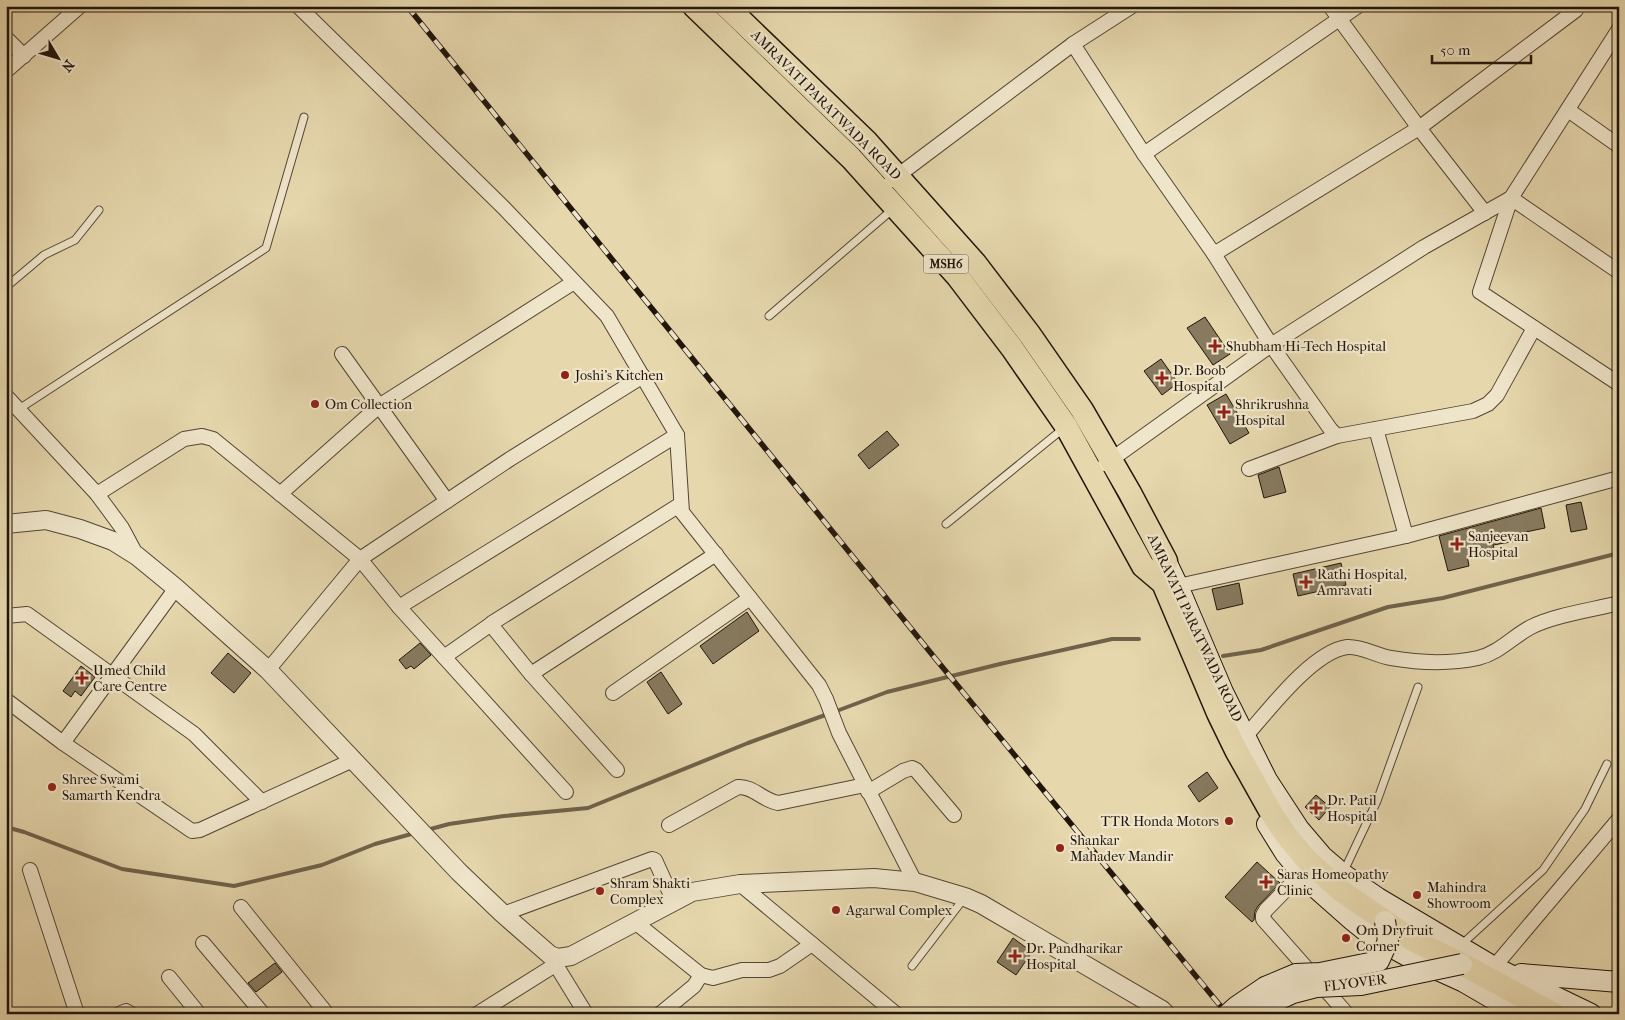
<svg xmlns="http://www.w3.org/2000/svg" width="1625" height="1020" viewBox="0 0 1625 1020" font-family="'IM FELL French Canon',serif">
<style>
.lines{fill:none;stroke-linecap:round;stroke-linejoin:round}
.stream{stroke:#6f624b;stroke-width:4}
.building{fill:#877a5f;stroke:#20150b}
.service-casing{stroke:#524634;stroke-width:9}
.minor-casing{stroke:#524634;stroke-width:16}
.tertiary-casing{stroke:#524634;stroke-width:20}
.secondary-casing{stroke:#20150b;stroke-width:22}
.primary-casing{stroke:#20150b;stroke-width:25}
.service{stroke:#efe5ca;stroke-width:7}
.minor{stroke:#efe5ca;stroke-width:14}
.tertiary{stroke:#efe5ca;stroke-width:18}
.secondary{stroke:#efe5ca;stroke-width:20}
.primary{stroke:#e6d7ad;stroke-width:22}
.rail-casing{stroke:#20150b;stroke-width:5.5}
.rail{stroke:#efe5ca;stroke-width:4;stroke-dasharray:11;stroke-linecap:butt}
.secondary-bridge-casing{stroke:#20150b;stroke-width:22;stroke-linecap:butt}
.secondary-bridge{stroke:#efe5ca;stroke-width:20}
.poi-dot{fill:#8f2418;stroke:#efe5ca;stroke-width:2}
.labels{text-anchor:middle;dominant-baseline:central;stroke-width:4.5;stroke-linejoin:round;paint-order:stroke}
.shield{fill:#efe5ca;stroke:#5e5344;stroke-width:1}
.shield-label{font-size:12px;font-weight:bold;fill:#20150b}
.street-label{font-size:14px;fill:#20150b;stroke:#efe5ca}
.poi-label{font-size:14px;fill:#20150b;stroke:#efe5ca;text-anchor:start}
</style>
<rect width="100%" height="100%" fill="#e6d7ad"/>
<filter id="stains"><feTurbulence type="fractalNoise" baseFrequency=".004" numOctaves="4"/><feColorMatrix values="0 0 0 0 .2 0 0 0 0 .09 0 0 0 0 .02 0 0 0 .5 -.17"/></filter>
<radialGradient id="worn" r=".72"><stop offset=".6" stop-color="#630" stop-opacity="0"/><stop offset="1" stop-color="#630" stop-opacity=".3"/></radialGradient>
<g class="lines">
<!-- stream -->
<g class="stream">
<polyline points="1223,656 1261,650 1388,607 1443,598 1619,553"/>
<polyline points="834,712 887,692 1000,664 1112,639 1139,639"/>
<polyline points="6,827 24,832 122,869 234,886 322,865 375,844 415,833"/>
<polyline points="427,830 449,824 504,816 588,808 748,743 828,714"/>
</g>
</g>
<!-- building -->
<g class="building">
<polygon points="1205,317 1230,354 1213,365 1187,328"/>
<polygon points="1161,359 1178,383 1162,395 1144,371"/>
<polygon points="1226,394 1249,433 1230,444 1207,405"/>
<polygon points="887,431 899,445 869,469 858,455"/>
<polygon points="1279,467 1286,492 1264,498 1258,475"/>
<polygon points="1581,502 1587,529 1571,532 1566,505"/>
<polygon points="1541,508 1545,528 1516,534 1517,541 1493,545 1494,548 1467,555 1469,566 1448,571 1439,536"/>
<polygon points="1341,563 1346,585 1298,596 1293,574"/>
<polygon points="1239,583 1243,604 1217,610 1212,589"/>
<polygon points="747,612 759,631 713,664 700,646"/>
<polygon points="420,643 431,655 414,669 411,666 406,669 399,660"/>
<polygon points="228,653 251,673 234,693 211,673"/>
<polygon points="81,666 95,677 81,696 75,691 71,697 63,691"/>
<polygon points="661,672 682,704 668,714 647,682"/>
<polygon points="1207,772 1218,788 1199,802 1188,786"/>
<polygon points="1316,795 1330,807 1319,820 1305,807"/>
<polygon points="1257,862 1280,883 1258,906 1255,911 1254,920 1252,922 1225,897"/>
<polygon points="1013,938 1032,952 1016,975 997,962"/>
<polygon points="275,963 282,972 256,992 248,983"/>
</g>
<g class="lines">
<!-- service casing -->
<g class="service-casing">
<g id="service">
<polyline points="6,287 44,255 75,240 99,210"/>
<polyline points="769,316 893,209"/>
<polyline points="19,409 266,248 304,117"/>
<polyline points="946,524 1064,428"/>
<polyline points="1343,873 1377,801 1418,687"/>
<polyline points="1461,945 1543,870 1585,809 1607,764"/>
<polyline points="912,966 965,897"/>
</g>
</g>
<!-- minor casing -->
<g class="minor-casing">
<g id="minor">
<polyline points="298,6 504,208 607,316 677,435 682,512 819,685 826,699 839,733 915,882"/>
<polyline points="1330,6 1419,128 1485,213"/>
<polyline points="1619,29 1511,198 1480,292 1619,384"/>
<polyline points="6,38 24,56"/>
<polyline points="1073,44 1144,154 1214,254 1271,345 1331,430 1337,436 1473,411 1488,404 1497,395 1534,328"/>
<polyline points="6,71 80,6"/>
<polyline points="1568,110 1619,146"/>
<polyline points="1144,154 1358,6"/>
<polyline points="892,180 1073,44 1132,6"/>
<polyline points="1214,254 1419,128 1576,10"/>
<polyline points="342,354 447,501"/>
<polyline points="6,396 97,494 122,528 137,556"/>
<polyline points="1376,429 1406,536"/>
<polyline points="1105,464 1271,345 1424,247 1511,198 1619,272"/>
<polyline points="1249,469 1337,436"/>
<polyline points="97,494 184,439 202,436 213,439 360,559 399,607 566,792"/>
<polyline points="280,494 379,406 574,282"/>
<polyline points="1178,586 1406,536 1619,478"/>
<polyline points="399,607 677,435"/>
<polyline points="6,616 27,614 194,734 262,802"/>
<polyline points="444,657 494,622"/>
<polyline points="268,670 360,559 510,459 643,376"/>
<polyline points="531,674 716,554"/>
<polyline points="613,693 750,598"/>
<polyline points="6,700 63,743 192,831 200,830 353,760"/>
<path d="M1245 737C1268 711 1312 652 1347 647 1362 646 1377 656 1391 658 1420 663 1450 664 1478 658 1499 653 1512 637 1531 627 1555 615 1592 610 1619 603"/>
<polyline points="63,743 176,588"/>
<polyline points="617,770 531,674 492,626 492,623 681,504"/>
<polyline points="868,792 903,771 912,768 916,770 954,815"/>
<path d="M669 825 738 787C753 786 762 800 778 803L865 785"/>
<polyline points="30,870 77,1014"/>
<polyline points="1302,873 1266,910 1263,915 1263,919 1347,1014"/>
<polyline points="740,884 896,1014"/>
<polyline points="241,907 327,1014"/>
<polyline points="503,914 652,859 655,860 674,902"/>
<polyline points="635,922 701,975 713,978 742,970 769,970 780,966 812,944"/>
<polyline points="203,943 263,1014"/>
<polyline points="551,957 586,1014"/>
<polyline points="1494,967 1619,819"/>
<polyline points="169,977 199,1014"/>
<polyline points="119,1014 126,1011 131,1014"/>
<polyline points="477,1014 555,965"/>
<polyline points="660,1014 694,986 701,975"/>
</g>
</g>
<!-- tertiary casing -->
<g class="tertiary-casing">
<polyline id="tertiary" points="6,524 46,520 80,529 113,541 137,556 176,588 268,670 459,872 503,914 550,955 558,958 571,956 692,892 740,884 874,878 915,882 965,897 981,904 1162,1010 1166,1014"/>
</g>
<!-- secondary casing -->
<g class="secondary-casing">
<g id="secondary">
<polyline points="1166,561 1178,586 1223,692 1267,780 1299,829 1322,856 1343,874 1378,898 1494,967 1591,1014"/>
<polyline points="1267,824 1285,853 1309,882 1352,920 1373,937 1411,958 1464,982 1495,1000 1526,1014"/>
<polyline points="1521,974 1619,982"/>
</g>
</g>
<!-- primary casing -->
<g class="primary-casing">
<g id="primary">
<polyline points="694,6 851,158 958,277 1012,348 1066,426 1143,566 1163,583 1218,713 1236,750 1272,814 1286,835 1306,859 1340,890 1414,941 1462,964 1554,1014"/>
<polyline points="726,6 867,142 975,263 1030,335 1082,410 1130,493 1166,561 1163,583"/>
</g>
</g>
<!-- service -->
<use href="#service" class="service"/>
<!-- minor -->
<use href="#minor" class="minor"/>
<!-- tertiary -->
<use href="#tertiary" class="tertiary"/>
<!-- secondary -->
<use href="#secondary" class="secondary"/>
<!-- primary -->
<use href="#primary" class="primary"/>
<!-- rail casing -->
<g class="rail-casing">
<polyline id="rail" points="407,6 930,652 1227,1014"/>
</g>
<!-- rail -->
<use href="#rail" class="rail"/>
<!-- secondary-bridge casing -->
<g class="secondary-bridge-casing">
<g id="secondary-bridge">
<polyline points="1228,1014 1237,1006 1265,987 1296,974 1320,973 1379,961 1388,941 1385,921"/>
<polyline points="1253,1014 1263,1007 1293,993 1316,987 1361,985 1462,964"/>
</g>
</g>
<!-- secondary-bridge -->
<use href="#secondary-bridge" class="secondary-bridge"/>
</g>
<!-- markers -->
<g class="poi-dot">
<path d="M1212.5 338.5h5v5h5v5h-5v5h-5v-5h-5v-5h5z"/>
<circle cx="565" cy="375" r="5"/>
<path d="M1159.5 370.5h5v5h5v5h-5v5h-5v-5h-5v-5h5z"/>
<circle cx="315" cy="404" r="5"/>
<path d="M1221.5 404.5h5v5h5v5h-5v5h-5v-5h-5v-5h5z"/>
<path d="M1454.5 536.5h5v5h5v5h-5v5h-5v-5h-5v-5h5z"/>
<path d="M1303.5 574.5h5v5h5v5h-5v5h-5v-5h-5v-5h5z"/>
<path d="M79.5 670.5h5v5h5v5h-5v5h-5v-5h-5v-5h5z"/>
<circle cx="52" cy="787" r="5"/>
<path d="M1313.5 800.5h5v5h5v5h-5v5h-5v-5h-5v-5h5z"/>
<circle cx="1229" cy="821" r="5"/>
<circle cx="1060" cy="848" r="5"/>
<path d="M1263.5 874.5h5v5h5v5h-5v5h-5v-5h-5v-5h5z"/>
<circle cx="600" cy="891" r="5"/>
<circle cx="1417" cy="895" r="5"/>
<circle cx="836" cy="910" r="5"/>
<circle cx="1346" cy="938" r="5"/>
<path d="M1012.5 948.5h5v5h5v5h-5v5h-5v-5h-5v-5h5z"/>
</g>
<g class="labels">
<!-- shield labels -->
<rect class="shield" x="923.5" y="254.5" width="45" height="19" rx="4"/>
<g class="shield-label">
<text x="946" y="264">MSH6</text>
</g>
<!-- street labels -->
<g class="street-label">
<text transform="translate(826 105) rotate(45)">AMRAVATI PARATWADA ROAD</text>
<text transform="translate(1195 628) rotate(65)">AMRAVATI PARATWADA ROAD</text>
<text transform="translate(1355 983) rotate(-7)">FLYOVER</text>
</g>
<!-- poi labels -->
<g class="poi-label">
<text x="1226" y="346">Shubham Hi-Tech Hospital</text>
<text x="1173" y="370">Dr. Boob<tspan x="1173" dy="16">Hospital</tspan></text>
<text x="575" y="375">Joshi's Kitchen</text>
<text x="325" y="404">Om Collection</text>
<text x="1235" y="404">Shrikrushna<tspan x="1235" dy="16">Hospital</tspan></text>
<text x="1468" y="536">Sanjeevan<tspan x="1468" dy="16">Hospital</tspan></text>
<text x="1317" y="574">Rathi Hospital,<tspan x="1317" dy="16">Amravati</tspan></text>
<text x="93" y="670">Umed Child<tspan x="93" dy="16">Care Centre</tspan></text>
<text x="62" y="779">Shree Swami<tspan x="62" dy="16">Samarth Kendra</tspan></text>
<text x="1327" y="800">Dr. Patil<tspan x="1327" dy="16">Hospital</tspan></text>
<text x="1219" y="821" text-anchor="end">TTR Honda Motors</text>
<text x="1070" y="840">Shankar<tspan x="1070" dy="16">Mahadev Mandir</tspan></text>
<text x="1277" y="874">Saras Homeopathy<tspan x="1277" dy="16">Clinic</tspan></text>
<text x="610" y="883">Shram Shakti<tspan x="610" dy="16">Complex</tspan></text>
<text x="1427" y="887">Mahindra<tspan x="1427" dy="16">Showroom</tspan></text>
<text x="846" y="910">Agarwal Complex</text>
<text x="1356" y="930">Om Dryfruit<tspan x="1356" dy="16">Corner</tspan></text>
<text x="1026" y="948">Dr. Pandharikar<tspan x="1026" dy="16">Hospital</tspan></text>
</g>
</g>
<!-- margin -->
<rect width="1625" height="1020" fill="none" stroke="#e6d7ad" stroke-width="25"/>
<rect x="8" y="8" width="1610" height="1005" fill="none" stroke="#20150b" stroke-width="2.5"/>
<rect x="12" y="12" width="1600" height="995" fill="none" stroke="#20150b"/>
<!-- north arrow -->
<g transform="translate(58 58) rotate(128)" stroke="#efe5ca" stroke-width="4" paint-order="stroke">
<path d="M0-4L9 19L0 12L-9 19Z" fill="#20150b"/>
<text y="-8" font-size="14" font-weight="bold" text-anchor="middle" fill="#20150b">N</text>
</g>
<!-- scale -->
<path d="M1432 55v8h99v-8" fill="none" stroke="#20150b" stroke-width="2.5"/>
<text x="1440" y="55" font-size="15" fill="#20150b" stroke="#efe5ca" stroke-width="4" paint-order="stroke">50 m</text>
<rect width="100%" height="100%" filter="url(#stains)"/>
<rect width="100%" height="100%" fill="url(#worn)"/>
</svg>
